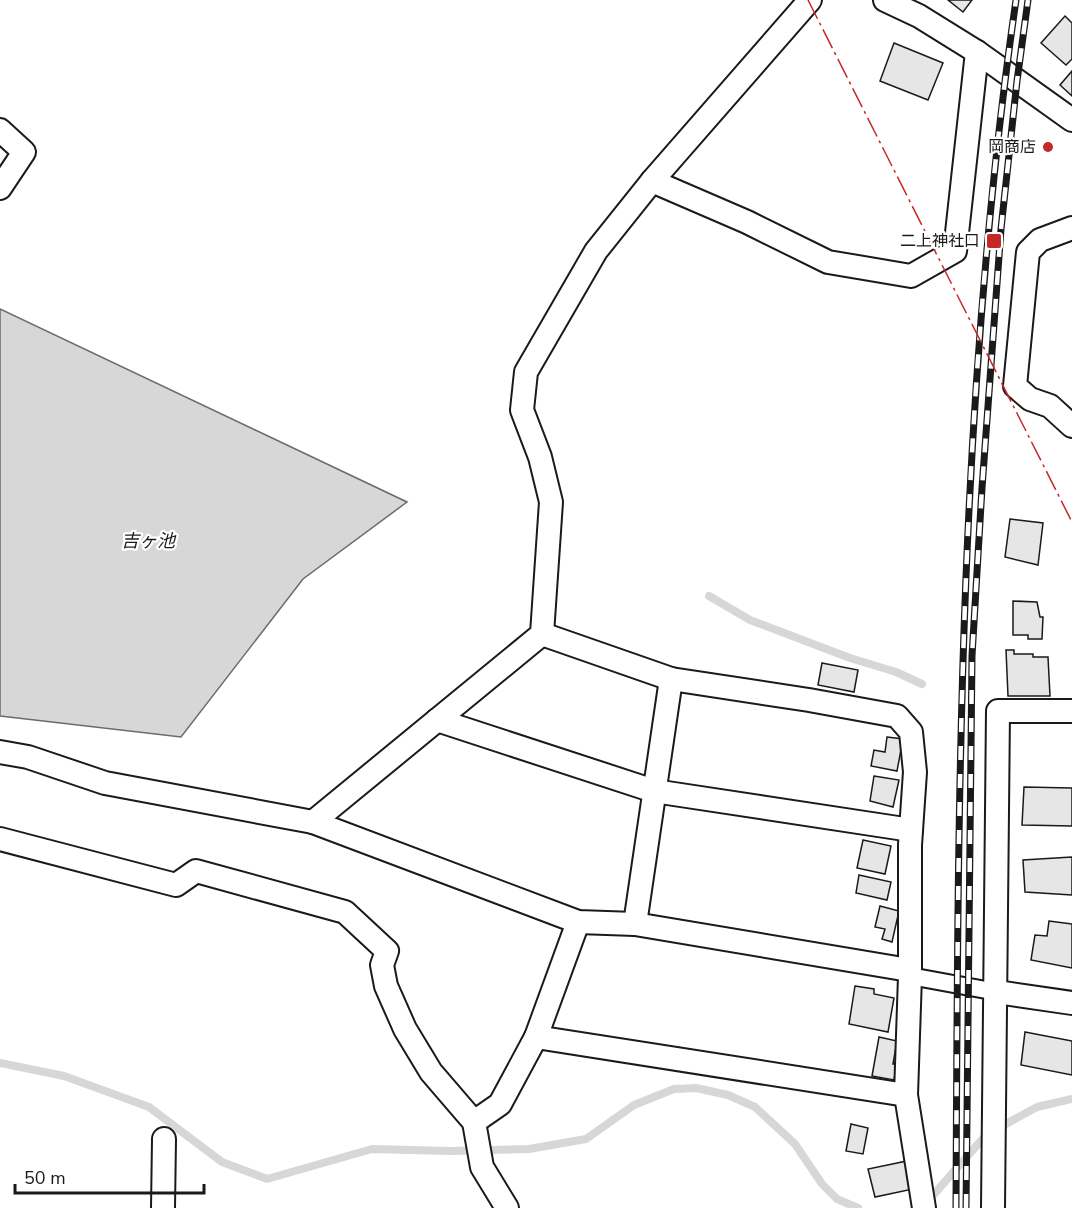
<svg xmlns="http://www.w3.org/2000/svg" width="1072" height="1208" viewBox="0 0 1072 1208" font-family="'Nunito Sans','Noto Sans JP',sans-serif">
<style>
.water{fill:#d7d7d7;stroke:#6a6a6a;stroke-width:1.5}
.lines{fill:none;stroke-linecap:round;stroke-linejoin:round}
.stream{stroke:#d7d7d7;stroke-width:8}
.building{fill:#e6e6e6;stroke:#1a1a1a;stroke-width:1.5}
.pedestrian-casing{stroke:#1a1a1a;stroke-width:20}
.minor-casing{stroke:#1a1a1a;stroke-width:26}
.pedestrian{stroke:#fff;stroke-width:16}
.minor{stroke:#fff;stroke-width:22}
.rail-casing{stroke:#1a1a1a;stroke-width:7}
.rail{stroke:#fff;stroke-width:4.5;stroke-dasharray:14;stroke-linecap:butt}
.power{stroke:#c62828;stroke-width:1.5;stroke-dasharray:21 4.5 3 4.5;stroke-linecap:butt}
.poi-dot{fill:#c62828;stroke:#fff;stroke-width:2}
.labels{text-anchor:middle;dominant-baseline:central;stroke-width:4.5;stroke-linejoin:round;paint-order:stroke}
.poi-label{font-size:16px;fill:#1a1a1a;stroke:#fff;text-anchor:end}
.water-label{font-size:18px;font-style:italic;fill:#1a1a1a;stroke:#fff}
</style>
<rect width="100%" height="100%" fill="#fff"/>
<!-- water -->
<polygon class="water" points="0,309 407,502 303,579 181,737 0,716"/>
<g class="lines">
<!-- stream -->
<g class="stream">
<polyline points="709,596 750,620 850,658 896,672 922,684"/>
<polyline points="0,1063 64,1076 149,1107 222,1162 267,1179 372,1149 450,1151 529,1149 586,1139 634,1105 674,1089 696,1088 728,1095 755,1107 795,1144 822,1184 837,1199 858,1208"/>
<polyline points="928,1201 986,1135 1037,1107 1072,1099"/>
</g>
</g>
<!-- building -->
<g class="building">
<polygon points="948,0 972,0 963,12"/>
<polygon points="1065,16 1072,23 1072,59 1066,65 1041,43"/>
<polygon points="894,43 943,63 928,100 880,81"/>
<polygon points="1072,71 1072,96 1060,85"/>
<polygon points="1010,519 1043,523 1038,565 1005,557"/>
<polygon points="1013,601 1037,602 1040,617 1043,617 1042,639 1028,639 1028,635 1013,635"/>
<polygon points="1006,650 1014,650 1014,654 1033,654 1033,657 1048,657 1050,696 1008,696"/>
<polygon points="822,663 858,670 854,692 818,685"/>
<polygon points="887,737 903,739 897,771 871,766 874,750 885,752"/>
<polygon points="874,776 899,780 893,807 870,801"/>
<polygon points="1024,787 1072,788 1072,826 1022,825"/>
<polygon points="863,840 891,846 885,874 857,868"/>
<polygon points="1072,857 1072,895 1025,892 1023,860"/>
<polygon points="859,875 891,882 887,900 856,893"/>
<polygon points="880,906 899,911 892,942 882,939 885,929 875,927"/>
<polygon points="1049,921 1072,924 1072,968 1031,960 1035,935 1047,936"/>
<polygon points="855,986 874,989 874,994 894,998 888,1032 849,1024"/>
<polygon points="1025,1032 1072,1041 1072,1075 1021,1065"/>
<polygon points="879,1037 897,1041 893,1064 897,1064 894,1080 872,1076"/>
<polygon points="851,1124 868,1128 863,1154 846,1151"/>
<polygon points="907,1161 913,1189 875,1197 868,1169"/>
</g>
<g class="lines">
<!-- pedestrian casing -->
<g class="pedestrian-casing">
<polyline id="pedestrian" points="910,976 997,992"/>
</g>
<!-- minor casing -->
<g class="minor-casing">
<g id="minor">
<polyline points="885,0 919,16 977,52 1072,120"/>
<polyline points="0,130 24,152 0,188"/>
<polyline points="652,181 747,222 828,262 911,276 955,251 977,52"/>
<polyline points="1072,228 1040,240 1028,252 1015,386 1030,399 1050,406 1072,426"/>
<polyline points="542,634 671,679 809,700 897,716 911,732 915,772 910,845 910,976 906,1095 924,1208"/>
<polyline points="437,720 654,791 911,830"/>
<polyline points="0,752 28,757 105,783 313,822 578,922 635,924 909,970"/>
<polyline points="313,822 542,634 551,502 540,457 522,410 526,372 596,251 652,181 810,0"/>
<polyline points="0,839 176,885 196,871 345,912 387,951 382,965 386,986 405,1029 431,1072 474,1122 482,1167 507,1208"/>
<polyline points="635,924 671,679"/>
<polyline points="997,992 1072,1003"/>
<polyline points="536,1037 906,1095"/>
<polyline points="474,1122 500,1104 536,1037 578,922"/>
<polyline points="163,1208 164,1139"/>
<polyline points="993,1208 998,711 1072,711"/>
</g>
</g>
<!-- pedestrian -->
<use href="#pedestrian" class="pedestrian"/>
<!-- minor -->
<use href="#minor" class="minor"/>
<!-- rail casing -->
<g class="rail-casing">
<g id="rail">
<path d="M956 1208C958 806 958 399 1016 0"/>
<polyline points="966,1208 972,656 982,488 1001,229 1017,81 1028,0"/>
</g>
</g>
<!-- rail -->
<use href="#rail" class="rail"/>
<!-- power -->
<polyline class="power" points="808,0 1072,522"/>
</g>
<!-- markers -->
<g class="poi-dot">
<circle cx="1048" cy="147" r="6"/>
<rect x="986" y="233" width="16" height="16" rx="3"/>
</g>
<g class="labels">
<!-- poi labels -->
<g class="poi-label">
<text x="1036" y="147">岡商店</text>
<text x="980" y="241">二上神社口</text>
</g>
<!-- water labels -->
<g class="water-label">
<text x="148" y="541">吉ヶ池</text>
</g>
</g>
<!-- scale -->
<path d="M15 1184v9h189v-9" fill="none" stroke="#1a1a1a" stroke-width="3"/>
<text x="24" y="1184" font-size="18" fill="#1a1a1a" stroke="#ffffff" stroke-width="4.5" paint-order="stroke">50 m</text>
</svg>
